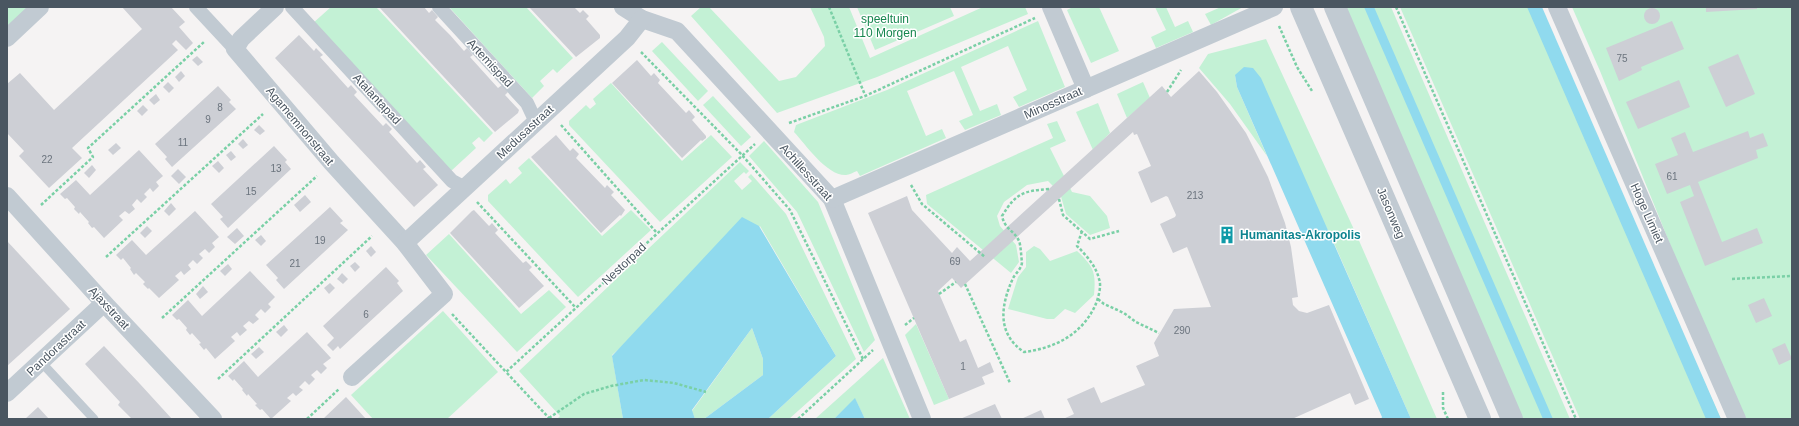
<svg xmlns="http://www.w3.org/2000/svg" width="1799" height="426" viewBox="0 0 1799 426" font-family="Helvetica,sans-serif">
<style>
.green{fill:#c3f1d5}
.water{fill:#90daee}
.building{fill:#cdcfd5}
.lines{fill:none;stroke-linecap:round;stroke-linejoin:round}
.path{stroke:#7ad0a6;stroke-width:2.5;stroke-dasharray:3 2;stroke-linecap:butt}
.service{stroke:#c1cad2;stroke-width:9}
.pedestrian{stroke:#c1cad2;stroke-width:14}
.minor{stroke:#c1cad2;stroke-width:18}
.tertiary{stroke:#c1cad2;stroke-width:22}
.labels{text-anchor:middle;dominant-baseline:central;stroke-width:3;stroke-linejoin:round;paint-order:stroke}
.number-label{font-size:10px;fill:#6b747e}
.park-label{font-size:12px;fill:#17864f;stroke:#fff}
.street-label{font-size:12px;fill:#4a5661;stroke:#fff}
.culture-label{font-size:12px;font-weight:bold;fill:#0d838f;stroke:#fff;text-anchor:start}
</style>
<rect width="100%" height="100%" fill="#f5f3f3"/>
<!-- green -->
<g class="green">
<polygon points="7,7 30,7 7,29"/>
<polygon points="331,7 376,7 493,133 484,142 479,137 472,143 476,148 451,171 312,24"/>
<polygon points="449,7 526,7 573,58 557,73 553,69 540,81 544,86 532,98"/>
<polygon points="701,7 709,7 779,81 796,77 825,46 824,37 810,7 849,7 870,58 983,7 1025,7 1028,14 877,77 777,113 691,16"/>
<polygon points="857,7 950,7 954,16 875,50"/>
<polygon points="1073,7 1099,7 1119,51 1091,63 1067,10"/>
<polygon points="1155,7 1166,7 1175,27 1188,21 1193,32 1156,48 1151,37 1166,30"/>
<polygon points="1221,7 1243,7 1211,25 1205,14"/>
<polygon points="1341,7 1391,7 1570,419 1520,419"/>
<polygon points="1400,7 1536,7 1721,419 1580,419"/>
<polygon points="1572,7 1792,7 1792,418 1746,419 1689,291 1600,71"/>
<path d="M1038 21 1065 87 1019 107 1013 97 1027 90 1008 46 961 67 980 111 997 104 1001 115 965 130 959 121 973 115 954 71 907 91 926 136 942 129 946 138 860 176 857 171C854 172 849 175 846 175 827 176 806 145 794 132L796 125 887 90Z"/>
<polygon points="1266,39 1357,236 1437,419 1411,419 1330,234 1235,75 1237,87 1267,156 1230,104 1199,68 1208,54"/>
<polygon points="662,42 708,91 698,101 652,51"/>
<polygon points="1143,82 1150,98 1127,118 1117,94"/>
<polygon points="611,83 682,161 711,135 732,157 660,222 569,125 569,121 586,105 590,109 596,104 593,99"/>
<polygon points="713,96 751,137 741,146 703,105"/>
<polygon points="1098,103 1110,133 1093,150 1076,112"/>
<polygon points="1057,121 1066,141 1050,148 1072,192 1090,196 1107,216 1110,228 1090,235 1066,214 1060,193 1048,181 1027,185 1004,202 997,216 1000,226 1016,245 1019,262 1011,273 927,204 926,195 1053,138 1047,124"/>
<polygon points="764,141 818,202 875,340 864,352 797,212 749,156"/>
<polygon points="529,158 602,236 631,210 651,230 578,297 488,201 488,195 506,179 510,184 522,173 518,168"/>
<polygon points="740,162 749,171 746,174 744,172 734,181 742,190 752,181 748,177 751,174 786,214 856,359 789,419 768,419 836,356 760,226 612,355 623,419 557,419 560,416 519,371"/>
<polygon points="449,234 521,314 549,290 566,307 517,352 426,255"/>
<path d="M1034 246 1040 249 1050 261 1077 251C1094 267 1096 272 1094 295L1075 313 1065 309 1054 319H1047L1008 309 1018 277 1026 267V252Z"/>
<polygon points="443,311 498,372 447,419 373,419 351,395"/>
<polygon points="916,324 949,399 934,405 905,335"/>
<polygon points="752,328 763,359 763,375 704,419 695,419 692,411"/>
<polygon points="883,358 910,419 865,419 855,399 834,419 815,419"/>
</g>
<!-- water -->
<g class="water">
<polygon points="1364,7 1374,7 1553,419 1543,419"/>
<polygon points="1527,7 1542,7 1721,419 1706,419"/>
<polygon points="1244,67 1253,68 1261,78 1411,419 1381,419 1382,417 1237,87 1235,75"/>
<polygon points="742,217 759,226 836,356 768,419 704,419 763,375 763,359 752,328 692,410 695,419 623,419 612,356"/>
<polygon points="855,398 865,419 834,419"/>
</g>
<!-- building -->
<g class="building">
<polygon points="122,7 171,7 185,22 179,27 193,43 186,50 176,40 172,44 178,50 72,148 82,158 49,188 19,156 24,151 7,133 7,84 20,73 54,110 142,29"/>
<polygon points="379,7 424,7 429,13 432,10 438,17 435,20 450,35 464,51 467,48 473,55 470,57 498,88 502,85 508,92 505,95 519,110 518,113 495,132"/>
<polygon points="529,7 574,7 580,13 583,10 589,16 586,19 600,35 600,38 576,57"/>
<polygon points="1706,7 1757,7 1757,9 1706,12"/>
<circle cx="1652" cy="16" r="8"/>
<polygon points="1672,21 1684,49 1641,67 1642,70 1619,81 1606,48"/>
<polygon points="299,35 314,51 316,48 323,55 320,57 348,88 351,85 357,92 354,95 383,126 386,123 392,129 389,132 417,163 420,160 426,167 423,169 438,185 414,207 275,58"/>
<polygon points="1738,54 1755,94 1726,107 1708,67"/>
<polygon points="197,56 203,62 198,66 192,60"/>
<polygon points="637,60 651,76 654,73 660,80 658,83 686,113 689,110 695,117 692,120 706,136 706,138 702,141 701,140 682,158 612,83"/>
<polygon points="181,71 185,76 179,82 175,77"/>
<polygon points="1199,71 1217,92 1246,133 1268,177 1285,223 1291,247 1298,297 1292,298 1293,305 1299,311 1307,313 1329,305 1369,399 1355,405 1350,393 1292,419 1063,419 1074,414 1067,399 1094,387 1101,403 1145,385 1136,366 1159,356 1154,343 1174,309 1211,307 1187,247 1173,253 1160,224 1175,217 1176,215 1168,197 1166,196 1151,203 1138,172 1151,166 1137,134 1134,135 1133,132 961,288 952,278 938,291 960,342 966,339 978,368 990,362 994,372 982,377 985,384 949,399 868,213 907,196 912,210 952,253 957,247 970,261 1162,86 1171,97"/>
<polygon points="1679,80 1690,107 1638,129 1626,102"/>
<polygon points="168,82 174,88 169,93 163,87"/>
<polygon points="218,86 231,100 229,102 236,109 172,167 165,159 167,157 155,144"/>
<polygon points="156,94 160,100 154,105 149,100"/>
<polygon points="143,105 148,110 142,116 137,111"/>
<polygon points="259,125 265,131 260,135 254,130"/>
<polygon points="1748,131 1750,138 1763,133 1768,146 1756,150 1758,158 1698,182 1722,242 1757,228 1763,243 1705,266 1680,202 1694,196 1690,185 1667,194 1655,164 1678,155 1671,138 1685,132 1693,152"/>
<polygon points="556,135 570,151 573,148 579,154 576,158 605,188 607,185 614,192 611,195 625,210 621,216 620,215 601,233 531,157"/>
<polygon points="243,139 248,145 243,149 238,144"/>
<polygon points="116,143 121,148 113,155 108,150"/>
<polygon points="274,146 287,160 285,162 291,169 228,228 220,219 223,217 211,204"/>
<polygon points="139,150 163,176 156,182 159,186 153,192 150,188 144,194 147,197 141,203 137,199 132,205 135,209 129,214 125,211 119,216 123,220 104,238 94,227 92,228 88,223 89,222 80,212 79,214 74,209 75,207 67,198 65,199 60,194 76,180 90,195"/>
<polygon points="231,151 236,157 231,161 226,155"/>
<polygon points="218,161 224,168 219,173 212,166"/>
<polygon points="92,165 96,170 89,178 84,173"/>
<polygon points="178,169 186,177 179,184 171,176"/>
<polygon points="305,195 311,202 300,212 294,205"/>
<polygon points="171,203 176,209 169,216 164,211"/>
<polygon points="330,207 343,221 340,223 348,230 284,289 276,280 278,278 266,265"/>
<polygon points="474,210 489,226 492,223 498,230 495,233 523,263 526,261 532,267 529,270 544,286 519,308 450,233 472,211"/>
<polygon points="195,211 219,237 212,243 215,247 209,253 205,249 199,254 203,258 197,264 193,260 188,265 191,269 184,275 181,271 175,276 179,280 159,298 149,288 148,289 143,284 145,282 136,273 134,275 130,269 131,268 123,258 121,260 116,255 132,240 146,255"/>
<polygon points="147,226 152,231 145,238 140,233"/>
<polygon points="237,228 244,236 235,244 227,237"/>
<polygon points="261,235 266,241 261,246 255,240"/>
<polygon points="7,241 70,309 7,366"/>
<polygon points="371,246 376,252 371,257 366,251"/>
<polygon points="355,262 360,267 355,272 350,266"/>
<polygon points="228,264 232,269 225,276 220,271"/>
<polygon points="386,267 399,281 397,283 403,291 340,349 338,346 333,351 327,345 334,338 323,326"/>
<polygon points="250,271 275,297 268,304 271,307 265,313 261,309 255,315 259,319 253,324 249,321 243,326 247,330 240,336 237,332 231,337 235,341 215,359 206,348 204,350 199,344 201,343 192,333 190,335 186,330 187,328 179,319 177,320 172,315 188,300 202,316"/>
<polygon points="342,273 348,279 343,284 337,279"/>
<polygon points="330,283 335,288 329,294 324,288"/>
<polygon points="203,286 208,292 200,299 196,294"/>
<polygon points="1764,298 1772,316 1756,323 1748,305"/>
<polygon points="284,325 288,330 281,337 276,332"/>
<polygon points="307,332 331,358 323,364 327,368 321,374 317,370 311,375 315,379 309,385 305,381 299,387 303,390 296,396 293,393 287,398 291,401 271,419 262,409 260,410 255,405 257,404 248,394 247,396 242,390 243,389 234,379 233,381 228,376 244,361 258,377"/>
<polygon points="1785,343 1792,359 1779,365 1772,349"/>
<polygon points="104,346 140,384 172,419 131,418 118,405 120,402 85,364"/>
<polygon points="259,347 264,352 256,359 251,354"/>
<polygon points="346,397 366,419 323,419"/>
<polygon points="995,404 1002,419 960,419"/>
<polygon points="38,407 49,419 25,419"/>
<polygon points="1041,410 1045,419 1021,419"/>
</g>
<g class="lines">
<!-- path -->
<g class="path">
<polyline points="829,7 865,95"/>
<polyline points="1396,7 1576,419"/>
<polyline points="1279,26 1297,67 1312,91"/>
<polyline points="641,52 742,155 790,210 863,359"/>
<polyline points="1167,92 1181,70"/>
<polyline points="789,123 865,96 1035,18"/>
<polyline points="561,125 657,233"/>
<polyline points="911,185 922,204 985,257"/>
<path d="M1049 189C1023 191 1016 193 1002 216 1005 230 1014 230 1019 241 1021 246 1021 256 1022 262 1022 268 1016 273 1013 278 1001 305 996 333 1024 352 1055 348 1081 335 1095 306 1098 299 1102 286 1099 279 1096 266 1086 255 1077 246L1082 231"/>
<polyline points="1059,199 1063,215 1090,239 1119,231"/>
<polyline points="477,202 576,308"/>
<polyline points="41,205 93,157 88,148 205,41"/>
<polyline points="106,257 263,114"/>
<polyline points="1732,279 1792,276"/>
<polyline points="965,284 1010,383"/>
<polyline points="939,294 956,282"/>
<polyline points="1098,299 1104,304 1124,313 1136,322 1159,333"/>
<polyline points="452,314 506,372"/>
<polyline points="162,318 317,176"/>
<polyline points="905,325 914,318"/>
<polyline points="218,379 372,236"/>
<polyline points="1443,392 1443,408 1448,419"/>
<polyline points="549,418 584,394 611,386 644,380 674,383 706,392"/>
<polyline points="307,419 339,389"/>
<polyline points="548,419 549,418 506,372 755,144"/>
<polyline points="798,419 873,350"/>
</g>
<!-- service -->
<polyline class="service" points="41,362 94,419"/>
<!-- pedestrian -->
<g class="pedestrian">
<polyline points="196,7 235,49"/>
<polyline points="292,7 452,181 465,188"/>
<polyline points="439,7 527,103 536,122"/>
</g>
<!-- minor -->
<g class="minor">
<polyline points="275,7 241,39 235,49 332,163 405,243 444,294 352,377"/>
<polyline points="623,7 642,19 677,31 832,199 922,419"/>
<polyline points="1051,7 1086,89"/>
<polyline points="1557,7 1737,419"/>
<polyline points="7,38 40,7"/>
<polyline points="7,196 104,303 213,419"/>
<polyline points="832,199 1274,7"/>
<polyline points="405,243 627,38 642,19"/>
<polyline points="7,393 104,303"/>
</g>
<!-- tertiary -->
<g class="tertiary">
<polyline points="1301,7 1480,419"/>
<polyline points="1335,7 1512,419"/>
</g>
</g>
<!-- icons -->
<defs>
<g id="building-bare" transform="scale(1.38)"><path d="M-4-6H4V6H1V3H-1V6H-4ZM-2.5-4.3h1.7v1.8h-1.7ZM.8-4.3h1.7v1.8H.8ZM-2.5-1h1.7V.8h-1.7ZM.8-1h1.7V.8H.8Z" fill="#0f9aa8" stroke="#fff" stroke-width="2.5" paint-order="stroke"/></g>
</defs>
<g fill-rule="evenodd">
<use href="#building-bare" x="1227" y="235"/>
</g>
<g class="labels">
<!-- number labels -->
<g class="number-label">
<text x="1622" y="58">75</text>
<text x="220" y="107">8</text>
<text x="208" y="119">9</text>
<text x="183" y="142">11</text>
<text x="47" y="159">22</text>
<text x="276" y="168">13</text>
<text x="1672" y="176">61</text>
<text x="251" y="191">15</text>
<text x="1195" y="195">213</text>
<text x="320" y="240">19</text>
<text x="955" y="261">69</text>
<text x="295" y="263">21</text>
<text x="366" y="314">6</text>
<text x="1182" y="330">290</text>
<text x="963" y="366">1</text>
</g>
<!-- park labels -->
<g class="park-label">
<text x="885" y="19">speeltuin<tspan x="885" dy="14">110 Morgen</tspan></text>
</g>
<!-- street labels -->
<g class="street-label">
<text transform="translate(490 63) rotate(47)">Artemispad</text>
<text transform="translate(377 99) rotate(47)">Atalantapad</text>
<text transform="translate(1053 103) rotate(-24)">Minosstraat</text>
<text transform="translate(300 126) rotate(50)">Agamemnonstraat</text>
<text transform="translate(525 132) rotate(-43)">Medusastraat</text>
<text transform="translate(806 172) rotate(48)">Achillesstraat</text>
<text transform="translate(1391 213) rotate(67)">Jasonweg</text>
<text transform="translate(1647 213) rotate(66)">Hoge Limiet</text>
<text transform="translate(624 264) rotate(-43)">Nestorpad</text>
<text transform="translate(109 308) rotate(47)">Ajaxstraat</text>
<text transform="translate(56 348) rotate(-43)">Pandorastraat</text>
</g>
<!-- culture labels -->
<g class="culture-label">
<text x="1240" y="235">Humanitas-Akropolis</text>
</g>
</g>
<!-- border -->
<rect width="1799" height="426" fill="none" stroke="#4a5661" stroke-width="16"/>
</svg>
